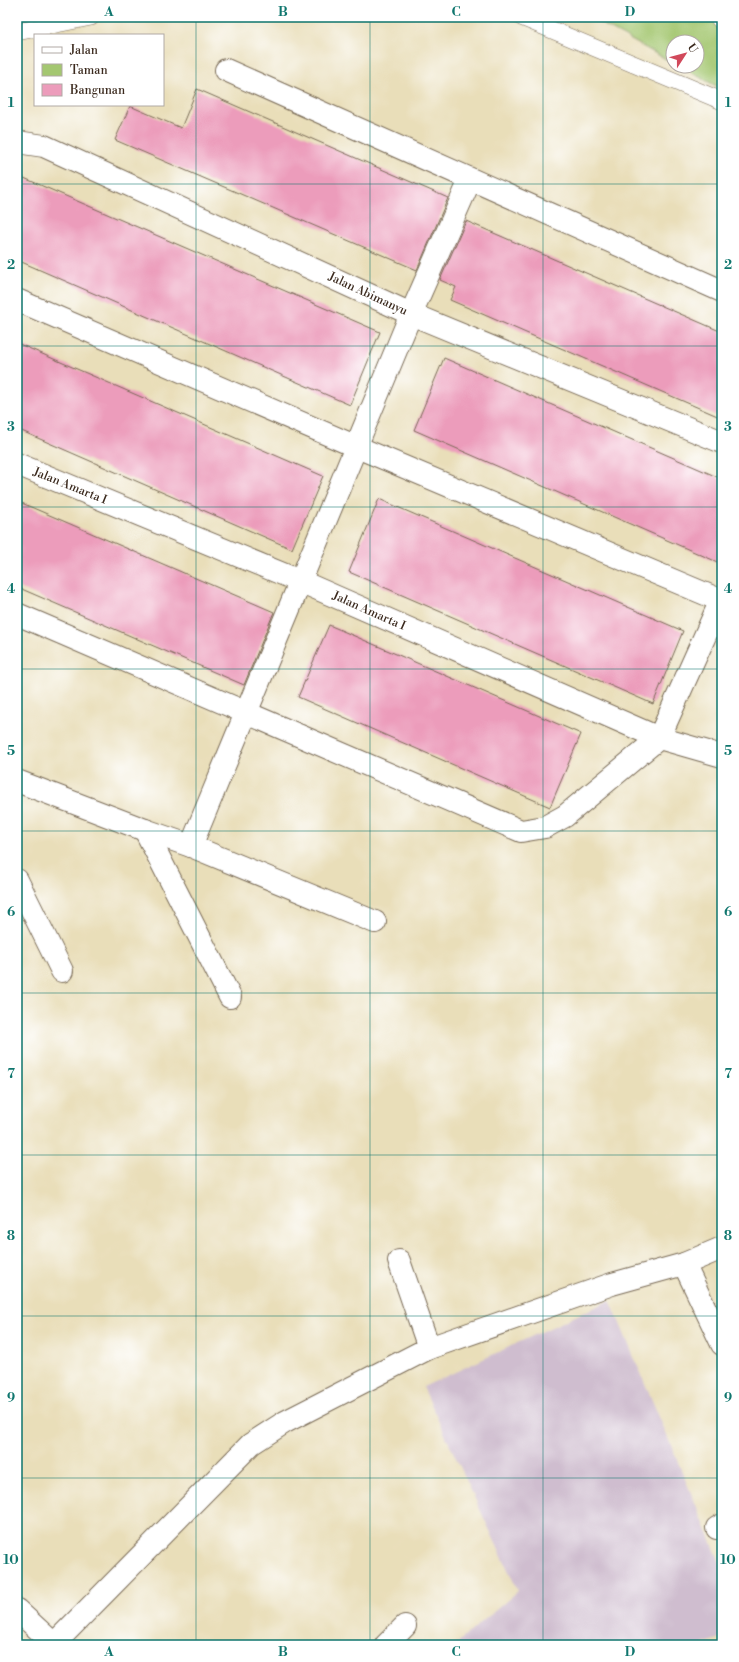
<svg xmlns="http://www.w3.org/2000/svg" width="739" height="1662" viewBox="0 0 739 1662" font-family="'Libre Bodoni',serif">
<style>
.industrial{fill:#cfbdcf}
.green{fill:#a4c771;stroke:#707848}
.building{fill:#ec9cbb}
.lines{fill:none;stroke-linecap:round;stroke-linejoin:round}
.service-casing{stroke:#786954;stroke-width:18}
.minor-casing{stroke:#786954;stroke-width:24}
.tertiary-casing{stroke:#786954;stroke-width:24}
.service{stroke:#fff;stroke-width:17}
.minor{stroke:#fff;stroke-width:22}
.tertiary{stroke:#fff;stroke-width:22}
.grid{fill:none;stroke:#0f766e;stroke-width:1;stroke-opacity:0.55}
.labels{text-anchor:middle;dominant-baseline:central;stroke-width:3.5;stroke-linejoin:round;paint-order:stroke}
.street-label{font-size:12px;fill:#3b2a1e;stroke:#fff}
.neatline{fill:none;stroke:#0f766e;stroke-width:1.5}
.grid-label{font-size:13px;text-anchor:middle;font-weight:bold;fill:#0f766e}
</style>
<rect width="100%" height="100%" fill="#fff"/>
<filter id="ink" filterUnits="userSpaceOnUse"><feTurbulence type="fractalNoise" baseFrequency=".025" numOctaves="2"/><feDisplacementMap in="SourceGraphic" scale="8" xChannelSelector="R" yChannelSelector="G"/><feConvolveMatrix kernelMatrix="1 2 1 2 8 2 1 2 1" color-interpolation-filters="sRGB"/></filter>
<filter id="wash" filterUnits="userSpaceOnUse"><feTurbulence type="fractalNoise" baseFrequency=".012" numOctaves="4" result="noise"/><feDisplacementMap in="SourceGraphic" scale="16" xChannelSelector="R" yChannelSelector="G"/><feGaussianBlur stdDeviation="0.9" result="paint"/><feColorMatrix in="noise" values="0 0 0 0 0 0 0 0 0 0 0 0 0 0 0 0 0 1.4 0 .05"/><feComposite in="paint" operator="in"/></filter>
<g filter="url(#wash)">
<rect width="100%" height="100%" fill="#e9deb9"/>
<!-- industrial -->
<polygon class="industrial" points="610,1300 722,1567 722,1637 701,1645 455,1645 518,1591 423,1387"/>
<!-- green -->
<polygon class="green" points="589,17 722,17 722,89 679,66 697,66 697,42 673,42 673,63"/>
<g id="blocks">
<!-- building -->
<g class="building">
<polygon points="197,89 448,198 417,270 115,140 130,106 181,128"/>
<polygon points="24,178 380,332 350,405 17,260 17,194"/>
<polygon points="466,221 722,332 722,418 450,300 456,287 440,280"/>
<polygon points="17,343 323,476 292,549 17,429"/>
<polygon points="444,358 722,479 722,564 414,430"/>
<polygon points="379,499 683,631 653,704 349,572"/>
<polygon points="17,501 274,612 244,685 17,587"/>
<polygon points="329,625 581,734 550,807 298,697"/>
</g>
</g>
</g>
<g filter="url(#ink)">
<use href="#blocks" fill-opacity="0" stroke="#786954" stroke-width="1"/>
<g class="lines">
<!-- service casing -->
<g class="service-casing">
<g id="service">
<polyline points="521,17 722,101"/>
<polyline points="718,17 722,22"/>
<polyline points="17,32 91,17"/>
</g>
</g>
<!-- minor casing -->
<g class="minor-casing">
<g id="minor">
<polyline points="226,70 722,291"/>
<polyline points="17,142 44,146 411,314 722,442"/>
<polyline points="17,300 357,447 722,601"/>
<polyline points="17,464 302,582 659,738 722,756"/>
<polyline points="17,614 521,831 545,827 565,816 659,738 722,598"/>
<polyline points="17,781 145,830 191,846 375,922"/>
<polyline points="145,830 230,997"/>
<polyline points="191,846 411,314 470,180"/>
<polyline points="17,880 62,971"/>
<polyline points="399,1261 429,1348"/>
<polyline points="684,1264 722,1344"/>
<polyline points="717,1528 722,1525"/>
<polyline points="54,1644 251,1444 285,1422 429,1348 612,1284 684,1264 722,1248"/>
<polyline points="386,1645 405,1626"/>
</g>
</g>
<!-- tertiary casing -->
<g class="tertiary-casing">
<polyline id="tertiary" points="17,1610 55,1645"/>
</g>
<!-- service -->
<use href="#service" class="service"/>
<!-- minor -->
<use href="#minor" class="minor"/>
<!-- tertiary -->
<use href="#tertiary" class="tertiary"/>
</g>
</g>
<!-- grid -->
<path class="grid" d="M196 17V1645M370 17V1645M543 17V1645M17 184H722M17 346H722M17 507H722M17 669H722M17 831H722M17 993H722M17 1155H722M17 1316H722M17 1478H722"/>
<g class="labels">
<!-- street labels -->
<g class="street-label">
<text transform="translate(368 294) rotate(25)">Jalan Abimanyu</text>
<text transform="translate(70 486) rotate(22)">Jalan Amarta I</text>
<text transform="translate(369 611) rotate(24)">Jalan Amarta I</text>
</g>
</g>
<!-- margin -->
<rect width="739" height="1662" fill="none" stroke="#fff" stroke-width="44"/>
<!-- legend -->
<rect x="34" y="34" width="130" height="72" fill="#ffffff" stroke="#b1aaa5"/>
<rect x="42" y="47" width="20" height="6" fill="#ffffff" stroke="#b1aaa5"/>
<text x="70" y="54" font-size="12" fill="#3b2a1e">Jalan</text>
<rect x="42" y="64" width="20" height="12" fill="#a4c771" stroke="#b1aaa5"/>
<text x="70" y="74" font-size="12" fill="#3b2a1e">Taman</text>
<rect x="42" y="84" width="20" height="12" fill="#ec9cbb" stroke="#b1aaa5"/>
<text x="70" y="94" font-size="12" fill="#3b2a1e">Bangunan</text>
<!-- north arrow -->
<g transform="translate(685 54) rotate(54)"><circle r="19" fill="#ffffff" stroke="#b1aaa5"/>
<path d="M0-3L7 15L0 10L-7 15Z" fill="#d1495b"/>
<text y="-6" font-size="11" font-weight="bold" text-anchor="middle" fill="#3b2a1e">U</text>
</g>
<rect x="22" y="22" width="695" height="1618" class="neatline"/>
<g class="grid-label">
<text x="109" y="16">A</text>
<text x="283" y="16">B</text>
<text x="456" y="16">C</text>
<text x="630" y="16">D</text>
<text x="11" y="107">1</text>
<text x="728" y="107">1</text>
<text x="11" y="269">2</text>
<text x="728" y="269">2</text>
<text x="11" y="431">3</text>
<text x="728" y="431">3</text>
<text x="11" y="593">4</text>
<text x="728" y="593">4</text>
<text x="11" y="755">5</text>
<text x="728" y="755">5</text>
<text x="11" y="916">6</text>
<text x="728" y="916">6</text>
<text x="11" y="1078">7</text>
<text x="728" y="1078">7</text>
<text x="11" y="1240">8</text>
<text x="728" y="1240">8</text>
<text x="11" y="1402">9</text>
<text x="728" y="1402">9</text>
<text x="11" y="1564">10</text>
<text x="728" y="1564">10</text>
<text x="109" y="1656">A</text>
<text x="283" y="1656">B</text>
<text x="456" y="1656">C</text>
<text x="630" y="1656">D</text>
</g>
</svg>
